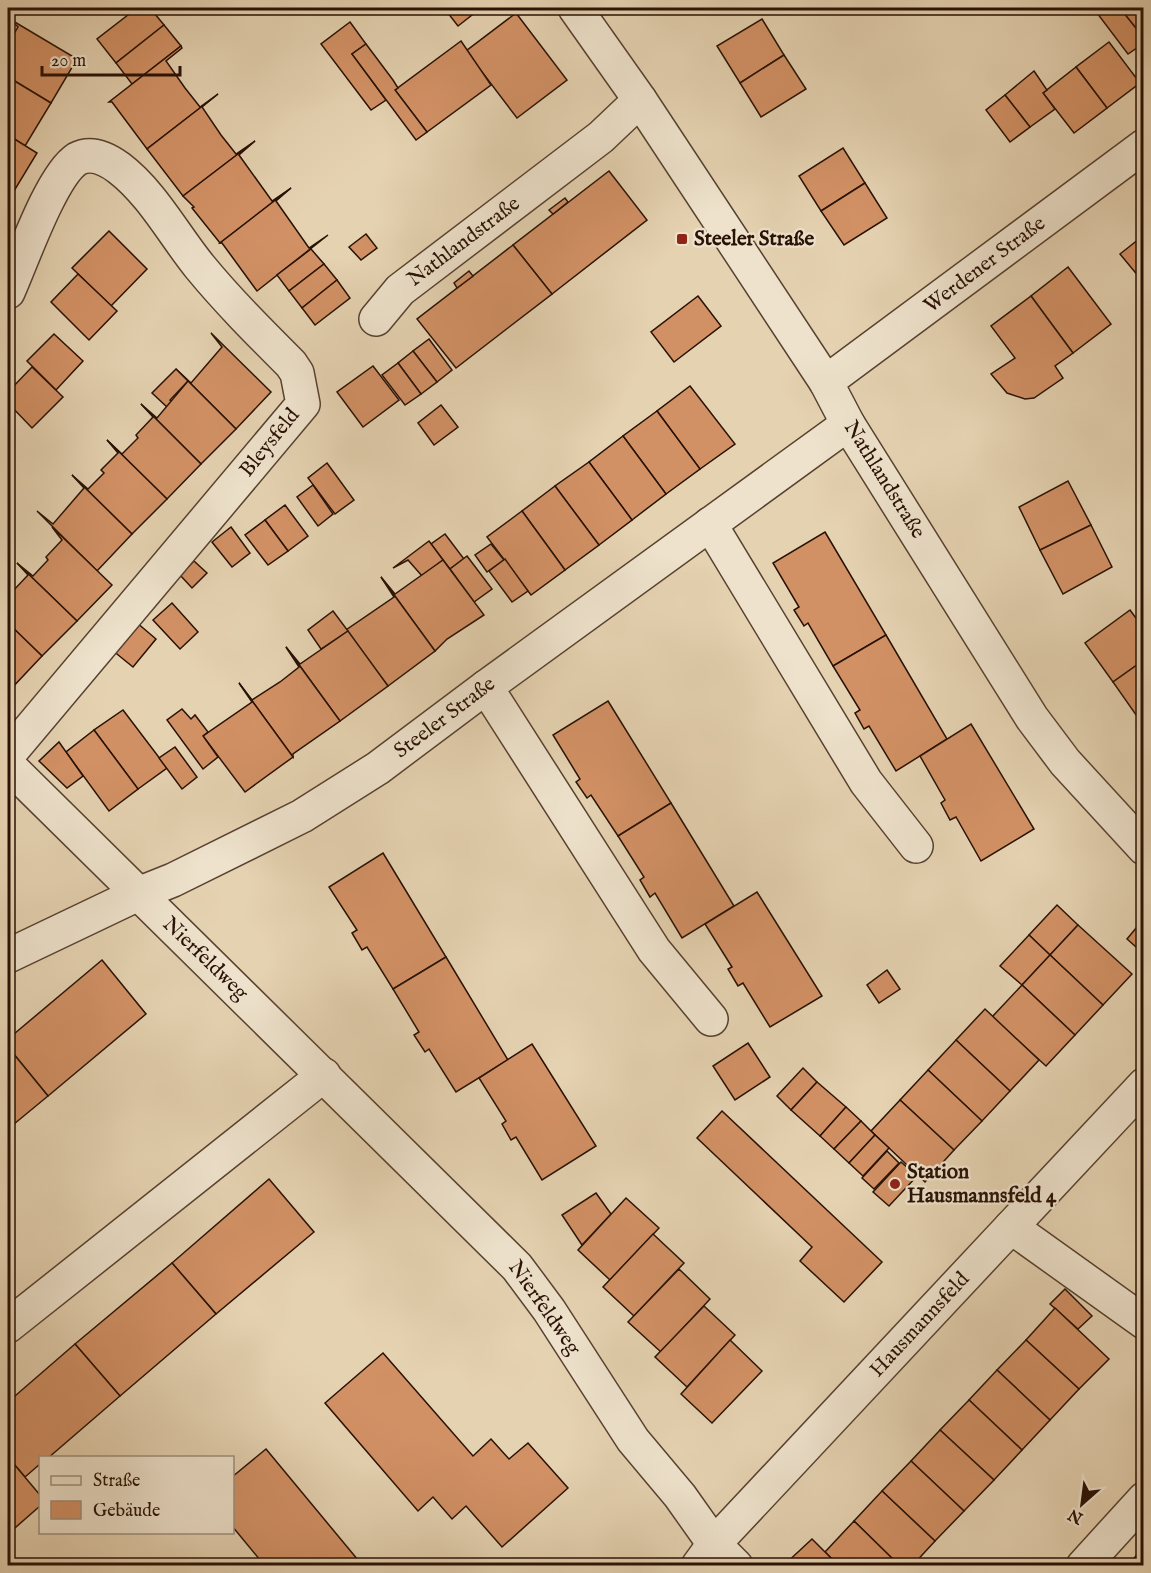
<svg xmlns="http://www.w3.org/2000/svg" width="1151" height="1573" viewBox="0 0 1151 1573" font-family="'IM FELL English',serif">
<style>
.building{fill:#d29165;stroke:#281105;stroke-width:1.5}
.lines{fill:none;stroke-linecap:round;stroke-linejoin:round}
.minor-casing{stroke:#574130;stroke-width:36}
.minor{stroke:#eee2cc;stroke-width:33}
.poi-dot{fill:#8f2418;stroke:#eee2cc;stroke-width:2}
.labels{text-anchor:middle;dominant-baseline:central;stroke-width:4.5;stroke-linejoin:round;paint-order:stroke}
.poi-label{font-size:21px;font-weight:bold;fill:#281105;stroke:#eee2cc;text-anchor:start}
.street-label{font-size:21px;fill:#281105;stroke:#eee2cc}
</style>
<rect width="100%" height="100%" fill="#e5d2b1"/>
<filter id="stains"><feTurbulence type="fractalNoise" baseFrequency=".00333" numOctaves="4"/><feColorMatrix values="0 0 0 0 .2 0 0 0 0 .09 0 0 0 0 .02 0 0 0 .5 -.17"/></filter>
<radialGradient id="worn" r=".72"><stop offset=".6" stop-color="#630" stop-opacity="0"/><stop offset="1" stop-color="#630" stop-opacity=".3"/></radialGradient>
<!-- building -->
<g class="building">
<path d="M137 8H150L164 25 116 63 97 39Z"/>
<path d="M444 8H481L458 26Z"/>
<path d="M1105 8H1120L1144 38V43L1128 54 1097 13Z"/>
<path d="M1120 8H1144V38Z"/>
<path d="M516 13 567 80 517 118 466 51Z"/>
<path d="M8 18 77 59 51 103 8 77V44L18 27Z"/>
<path d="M762 19 784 55 740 83 717 46Z"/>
<path d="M350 22 366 44 352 54 386 100 371 110 321 44Z"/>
<path d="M164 25 181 46 132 84 116 63Z"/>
<path d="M461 41 491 85 427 132 395 90Z"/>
<path d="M1109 42 1140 83 1107 108 1076 67Z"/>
<path d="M366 44 393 80 398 88 395 90 427 132 416 140 352 54Z"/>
<path d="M181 46 182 48 166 61 185 88 200 107 218 94 147 149 112 102H109Z"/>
<path d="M784 55 806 89 761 117 740 83Z"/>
<path d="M1076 67 1107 108 1074 133 1043 93Z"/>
<path d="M1034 71 1047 90 1043 93 1055 109 1030 127 1005 95Z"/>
<path d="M8 77 51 103 25 146 8 135Z"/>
<path d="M218 94 202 107 221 135 236 154 255 141 183 196 147 149Z"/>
<path d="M1005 95 1030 127 1010 142 986 110Z"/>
<path d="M8 135 37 153 11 196 8 194Z"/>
<path d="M255 141 239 155 272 201 291 188 220 243 192 208 194 207 183 196Z"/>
<path d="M843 148 865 183 821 211 799 176Z"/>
<path d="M609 171 647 220 552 294 513 245Z"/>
<path d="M865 183 887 218 844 245 821 211Z"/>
<path d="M291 188 276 201 309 248 328 235 257 291 222 243H220Z"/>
<path d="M565 198 568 202 553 214 549 210Z"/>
<path d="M109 231 147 269 111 306 72 268Z"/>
<path d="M366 234 377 248 361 260 349 247Z"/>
<path d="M1139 239 1144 245V283L1120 254Z"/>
<path d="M513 245 552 294 456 368 417 319Z"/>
<path d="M311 249 324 264 289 291 277 275Z"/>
<path d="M324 264 337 280 302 308 289 291Z"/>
<path d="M1068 267 1111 324 1073 353 1031 296Z"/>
<path d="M469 271 473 276 457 288 454 283Z"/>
<path d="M78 274 117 311 89 340 51 302Z"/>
<path d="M337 280 350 298 315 325 302 308Z"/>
<path d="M698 296 721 326 674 362 651 332Z"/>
<path d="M1031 296 1073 353 1055 366 1063 378 1034 398 1025 399 1007 393 991 374 1015 358 991 326Z"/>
<path d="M211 333 271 392 236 429 176 369 191 383 222 347Z"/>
<path d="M54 334 83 361 56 390 27 361Z"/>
<path d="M429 339 452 370 437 382 413 351Z"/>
<path d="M413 351 437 382 421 394 398 363Z"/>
<path d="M398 363 421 394 405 405 382 375Z"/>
<path d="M373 366 399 400 363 427 337 392Z"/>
<path d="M32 367 63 397 32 428 8 403V392Z"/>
<path d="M176 369 188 381 170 400 173 402 167 407 152 393Z"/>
<path d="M188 381 236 429 201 464 141 404 157 418Z"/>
<path d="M690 386 735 444 700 469 657 411Z"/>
<path d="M141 404 201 464 167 499 107 440 122 454 138 438 136 435 153 417Z"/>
<path d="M441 405 458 427 434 445 418 423Z"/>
<path d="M657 411 700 469 666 494 623 436Z"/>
<path d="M623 436 666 494 632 520 589 462Z"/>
<path d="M107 440 167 499 132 534 72 475 88 489 104 473 101 470 118 453Z"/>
<path d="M589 462 632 520 599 545 555 486Z"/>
<path d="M327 463 354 500 335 514 308 478Z"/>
<path d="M72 475 132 534 97 571 37 511 53 524 84 488Z"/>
<path d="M1068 481 1091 525 1040 550 1019 507Z"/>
<path d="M313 485 333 514 318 526 297 497Z"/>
<path d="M555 486 599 545 565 570 522 511Z"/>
<path d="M285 505 308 536 288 551 265 520Z"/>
<path d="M522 511 565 570 531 595 487 537Z"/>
<path d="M265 520 288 551 268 565 245 535Z"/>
<path d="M1091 525 1112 567 1063 594 1040 550Z"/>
<path d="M52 527 112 585 77 621 17 563 33 576 48 560 46 557 62 540Z"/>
<path d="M231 527 250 553 232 567 212 542Z"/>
<path d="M825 532 886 635 833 666 808 623 804 626 794 610 799 607 773 563Z"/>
<path d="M445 534 464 559 450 569 431 544Z"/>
<path d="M429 541 443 560 422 576 408 560 393 568Z"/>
<path d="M491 544 504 560 487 572 475 555Z"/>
<path d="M467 556 492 589 474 602 450 569Z"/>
<path d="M505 559 528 591 512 602 489 571Z"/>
<path d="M443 560 484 615 447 639 435 651 381 577 395 594Z"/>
<path d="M194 561 207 573 192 588 180 575Z"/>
<path d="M17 563 77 621 42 656 8 623V602L14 595 11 593 28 575Z"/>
<path d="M381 577 435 651 388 686 346 630 394 597Z"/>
<path d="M172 603 198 632 180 649 153 620Z"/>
<path d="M1130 610 1144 629V660L1113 682 1085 643Z"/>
<path d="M333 611 348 631 321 649 308 630Z"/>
<path d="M136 622 156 639 133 667 112 650Z"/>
<path d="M8 623 42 656 8 692Z"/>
<path d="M348 631 388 686 340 721 286 647 300 664Z"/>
<path d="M886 635 947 739 896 771 869 726 864 729 855 713 860 710 833 666Z"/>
<path d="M286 647 340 721 293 754V757L239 683 252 700 280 682 299 667Z"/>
<path d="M1144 660V720L1141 722 1113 682Z"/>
<path d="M239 683 293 757 245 792 203 736 252 702Z"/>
<path d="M608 701 671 803 618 836 591 795 587 798 576 782 580 779 553 735Z"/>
<path d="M182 709 191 719 195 715 208 732 203 736 218 757 203 769 167 720Z"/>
<path d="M123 710 167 768 138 789 94 730Z"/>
<path d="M971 724 1034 829 981 861 956 817 950 820 941 803 945 800 920 756Z"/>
<path d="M94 730 138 789 109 811 66 752Z"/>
<path d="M59 742 83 776 67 788 39 761Z"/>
<path d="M175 747 197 777 182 789 159 758Z"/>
<path d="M671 803 734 906 682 938 655 893 650 897 640 880 644 877 618 836Z"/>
<path d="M383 853 446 957 393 989 367 947 362 950 352 933 357 930 329 887Z"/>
<path d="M757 892 822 996 770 1027 743 983 738 986 728 969 732 967 705 924Z"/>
<path d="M1057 905 1078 925 1050 955 1029 935Z"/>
<path d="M1142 921 1144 922V954L1127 939Z"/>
<path d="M1078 925 1132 974 1103 1005 1050 955Z"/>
<path d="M1029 935 1050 955 1022 985 1000 966Z"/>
<path d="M1050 955 1103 1005 1075 1035 1022 985Z"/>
<path d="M446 957 508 1060 456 1092 429 1049 425 1052 414 1035 419 1032 393 989Z"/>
<path d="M102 960 146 1014 48 1096 8 1047V1039Z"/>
<path d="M887 970 900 989 879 1003 867 985Z"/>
<path d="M1022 985 1075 1035 1046 1066 992 1017Z"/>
<path d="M985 1009 1039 1060 1010 1091 956 1040Z"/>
<path d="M956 1040 1010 1091 982 1121 928 1070Z"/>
<path d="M748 1043 770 1077 735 1100 713 1066Z"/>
<path d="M532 1044 596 1146 542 1180 516 1137 511 1140 502 1124 506 1121 479 1078Z"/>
<path d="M8 1047 48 1096 8 1129Z"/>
<path d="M803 1068 817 1082 791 1110 777 1096Z"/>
<path d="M928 1070 982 1121 954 1150 900 1100Z"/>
<path d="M817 1082 846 1107 820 1136 791 1110Z"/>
<path d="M900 1100 954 1150 925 1182 871 1131Z"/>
<path d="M846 1107 861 1121 834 1149 820 1136Z"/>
<path d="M722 1111 882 1262 844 1302 800 1261 812 1247 697 1138Z"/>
<path d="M861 1121 875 1135 849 1163 834 1149Z"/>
<path d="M875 1135 889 1148 863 1176 849 1163Z"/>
<path d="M887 1151 899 1163 874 1189 862 1178Z"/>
<path d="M901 1162 917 1176 889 1206 873 1192Z"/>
<path d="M269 1179 314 1232 216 1314 172 1263Z"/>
<path d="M596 1193 611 1214 582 1245 562 1215Z"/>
<path d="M626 1198 659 1228 610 1280 578 1250Z"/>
<path d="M653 1234 684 1263 634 1316 603 1287Z"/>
<path d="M172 1263 216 1314 120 1396 75 1344Z"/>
<path d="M679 1269 710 1299 661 1352 628 1322Z"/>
<path d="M1065 1289 1092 1316 1078 1329 1050 1304Z"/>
<path d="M704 1306 735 1335 687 1387 655 1357Z"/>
<path d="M1055 1308 1109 1359 1079 1389 1026 1340Z"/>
<path d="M730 1340 762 1371 712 1423 681 1394Z"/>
<path d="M1026 1340 1079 1389 1050 1420 997 1370Z"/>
<path d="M75 1344 120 1396 48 1458H40V1464L25 1477 8 1457V1402Z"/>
<path d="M383 1353 473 1456 491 1439 509 1459 528 1443 568 1488 502 1547 466 1506 452 1519 433 1497 418 1511 325 1403Z"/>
<path d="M997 1370 1050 1420 1022 1450 969 1400Z"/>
<path d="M969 1400 1022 1450 994 1480 940 1430Z"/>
<path d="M940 1430 994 1480 964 1511 911 1461Z"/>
<path d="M266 1449 358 1560 352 1566H265L232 1526V1477Z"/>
<path d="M8 1457 40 1495V1506L8 1534Z"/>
<path d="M911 1461 964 1511 935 1541 882 1491Z"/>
<path d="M882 1491 935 1541 912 1566H900L854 1521Z"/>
<path d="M854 1521 900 1566H839L825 1552Z"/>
<path d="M812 1539 839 1566H784V1565Z"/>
<path d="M1144 1547V1566H1127Z"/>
</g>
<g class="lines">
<!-- minor casing -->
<g class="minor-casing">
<g id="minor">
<path d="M575 8 640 100 826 382 848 424 1032 718 1065 762 1144 848"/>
<path d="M8 292C22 261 51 176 77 159 92 151 107 159 119 168 152 193 174 235 200 267 228 301 259 332 291 364L297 373 303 404 8 755"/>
<path d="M376 319 400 290 601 137 640 100"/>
<path d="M826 382 1144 146"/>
<path d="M710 524 866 782 916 846"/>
<path d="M486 687 654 950 711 1019"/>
<path d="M8 765 517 1267 549 1310 633 1440 680 1496 714 1544 736 1566"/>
<path d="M8 956 138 894 173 880 302 816 378 768 486 687 848 424"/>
<path d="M1011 1227 1144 1322"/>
<path d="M8 1326 324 1075"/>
<path d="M698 1566 714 1544 1144 1085"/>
<path d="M1083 1566 1144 1499"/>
</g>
</g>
<!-- minor -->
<use href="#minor" class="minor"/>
</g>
<!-- markers -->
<g class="poi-dot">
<rect x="676" y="233" width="12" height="12" rx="3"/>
<circle cx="895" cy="1184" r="6"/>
</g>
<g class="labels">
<!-- poi labels -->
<g class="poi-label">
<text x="694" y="239">Steeler Straße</text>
<text x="907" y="1172">Station<tspan x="907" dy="24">Hausmannsfeld 4</tspan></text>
</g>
<!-- street labels -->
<g class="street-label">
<text transform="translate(464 242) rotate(-37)">Nathlandstraße</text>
<text transform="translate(985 265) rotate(-37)">Werdener Straße</text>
<text transform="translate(270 443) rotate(-51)">Bleysfeld</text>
<text transform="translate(884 480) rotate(58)">Nathlandstraße</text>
<text transform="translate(445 718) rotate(-37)">Steeler Straße</text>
<text transform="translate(205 959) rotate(44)">Nierfeldweg</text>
<text transform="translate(544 1308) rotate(55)">Nierfeldweg</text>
<text transform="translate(920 1325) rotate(-47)">Hausmannsfeld</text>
</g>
</g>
<!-- margin -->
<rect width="1151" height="1573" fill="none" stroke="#e5d2b1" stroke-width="30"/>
<rect x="9" y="9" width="1133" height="1555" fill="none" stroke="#281105" stroke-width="3"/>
<rect x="15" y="15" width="1121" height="1543" fill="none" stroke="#281105" stroke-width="1.5"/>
<!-- legend -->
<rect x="39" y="1456" width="195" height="78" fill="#eee2cc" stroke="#9f8e7c" stroke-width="1.5"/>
<rect x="51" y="1476" width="30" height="9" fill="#eee2cc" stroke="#9f8e7c" stroke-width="1.5"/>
<text x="93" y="1486" font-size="18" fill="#281105">Straße</text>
<rect x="51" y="1501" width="30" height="18" fill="#d29165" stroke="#9f8e7c" stroke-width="1.5"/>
<text x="93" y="1516" font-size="18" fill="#281105">Gebäude</text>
<!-- north arrow -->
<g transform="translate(1082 1504) rotate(208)" stroke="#eee2cc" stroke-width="4.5" paint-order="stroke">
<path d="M0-4.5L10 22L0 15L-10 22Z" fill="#281105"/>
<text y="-9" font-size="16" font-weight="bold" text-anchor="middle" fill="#281105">N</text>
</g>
<!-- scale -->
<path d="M42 66v9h138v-9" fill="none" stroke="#281105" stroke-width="3"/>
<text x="51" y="66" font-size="18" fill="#281105" stroke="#eee2cc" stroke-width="4.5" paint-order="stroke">20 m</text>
<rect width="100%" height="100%" filter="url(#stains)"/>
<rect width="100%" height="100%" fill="url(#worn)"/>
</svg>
